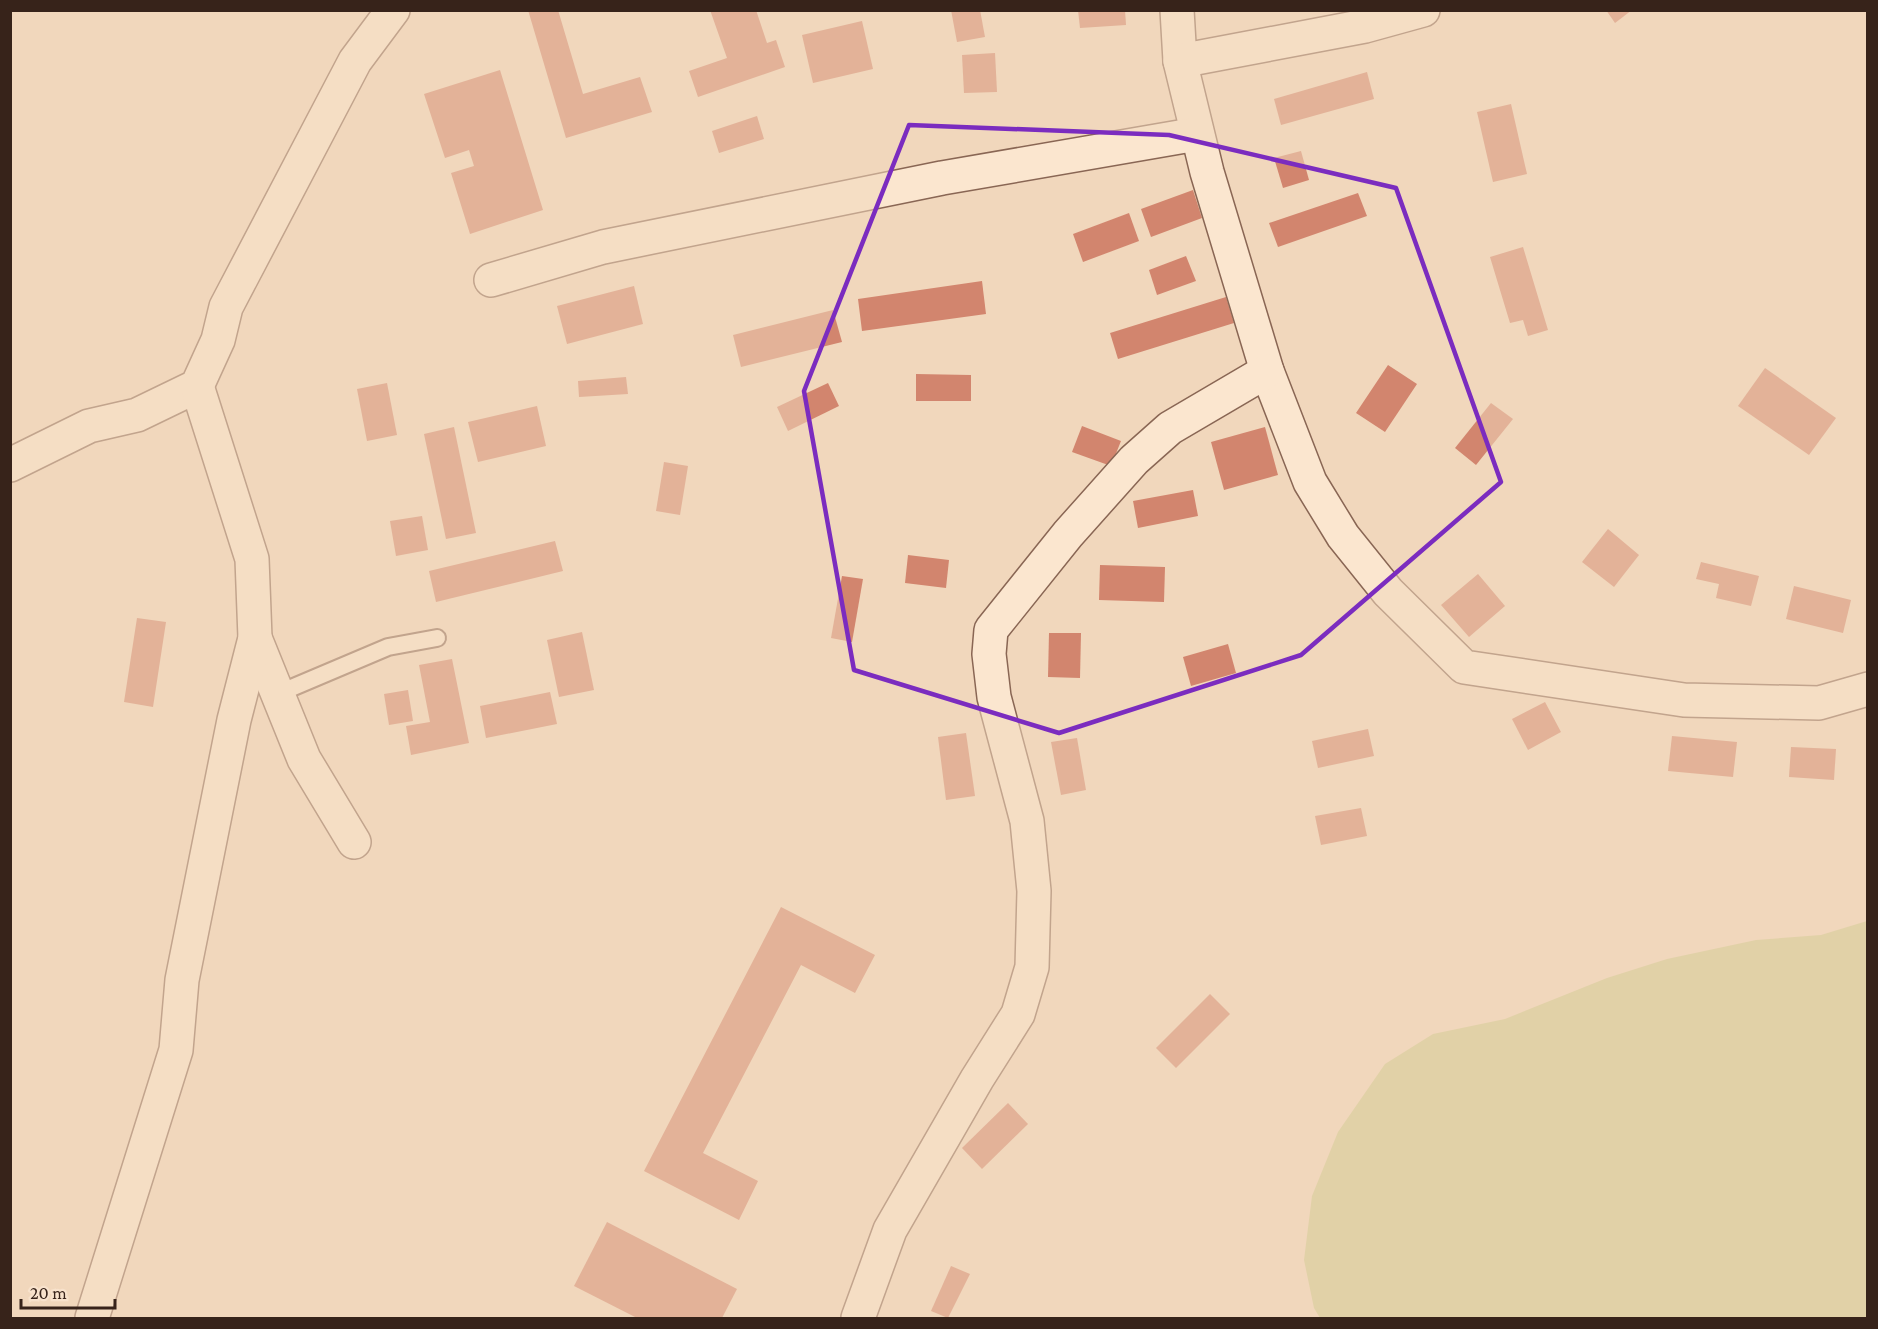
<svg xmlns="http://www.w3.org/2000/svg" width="1878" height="1329" viewBox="0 0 1878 1329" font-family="'Crimson Pro',serif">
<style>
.green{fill:#cfca8f}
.building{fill:#d2856e}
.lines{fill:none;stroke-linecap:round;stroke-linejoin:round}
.lane-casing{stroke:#896654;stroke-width:20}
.street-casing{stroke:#896654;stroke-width:36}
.lane{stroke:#fbe6cf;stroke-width:16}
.street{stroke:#fbe6cf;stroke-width:33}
.marked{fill:none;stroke:#7b2cbf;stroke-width:4.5;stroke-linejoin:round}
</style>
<rect width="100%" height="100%" fill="#f1d7bc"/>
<!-- green -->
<path class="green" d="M1867 921V1318H1320L1314 1308 1304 1260 1312 1196 1338 1132 1385 1064 1433 1034 1505 1019 1607 978 1667 959 1756 940 1821 935Z"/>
<!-- building -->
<g class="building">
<path d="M528 10H558L583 94 640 77 652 112 566 138Z"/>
<path d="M710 10H756L767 43 776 40 785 67 698 97 689 71 727 58Z"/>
<path d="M951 10H980L985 37 957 42Z"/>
<path d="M1078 10H1125L1126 25 1080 28Z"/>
<path d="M1606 10H1632L1615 23Z"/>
<path d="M862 21 873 69 813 83 802 35Z"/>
<path d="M995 53 997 92 964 93 962 55Z"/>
<path d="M500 70 543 210 470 234 451 173 474 166 469 150 445 158 424 94Z"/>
<path d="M1367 72 1374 99 1281 125 1274 99Z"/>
<path d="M1511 104 1527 174 1493 182 1477 112Z"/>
<path d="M757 116 764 139 719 153 712 131Z"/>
<path d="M1301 151 1309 180 1283 188 1274 158Z"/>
<path d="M1193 190 1202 218 1151 237 1141 209Z"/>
<path d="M1358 193 1367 216 1278 247 1269 223Z"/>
<path d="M1129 213 1139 241 1083 262 1073 234Z"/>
<path d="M1523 247 1548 330 1528 336 1523 320 1510 323 1490 257Z"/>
<path d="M1186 256 1196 281 1157 295 1149 270Z"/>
<path d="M982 281 986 314 862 331 858 299Z"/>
<path d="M634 286 643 324 567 344 557 306Z"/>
<path d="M1226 297 1234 323 1118 359 1110 333Z"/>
<path d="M833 310 842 342 741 367 733 335Z"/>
<path d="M1388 365 1417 384 1385 432 1356 413Z"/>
<path d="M1765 368 1836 418 1809 455 1738 406Z"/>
<path d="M916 374 971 375V401H916Z"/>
<path d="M626 377 628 394 579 397 578 381Z"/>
<path d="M387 383 397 435 367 441 357 389Z"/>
<path d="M828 383 839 406 788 431 777 407Z"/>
<path d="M1491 403 1513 419 1476 465 1455 448Z"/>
<path d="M537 406 546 446 478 462 468 422Z"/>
<path d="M1082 426 1121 441 1111 466 1072 452Z"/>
<path d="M454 427 476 533 446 539 424 434Z"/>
<path d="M1265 427 1278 475 1224 490 1211 442Z"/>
<path d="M664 462 688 466 680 515 656 511Z"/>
<path d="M1193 490 1198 516 1138 528 1133 501Z"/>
<path d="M422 516 428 550 396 556 390 521Z"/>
<path d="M1608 529 1639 555 1614 587 1582 562Z"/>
<path d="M555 541 563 571 436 602 429 571Z"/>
<path d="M908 555 949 560 946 588 905 583Z"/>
<path d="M1701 562 1759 576 1751 606 1716 598 1719 584 1696 579Z"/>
<path d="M1100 565 1165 567 1164 602 1099 600Z"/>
<path d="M1478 574 1505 606 1469 637 1441 605Z"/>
<path d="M842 576 863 579 852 642 831 638Z"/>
<path d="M1794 586 1851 600 1843 633 1786 619Z"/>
<path d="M137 618 166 622 153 707 124 702Z"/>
<path d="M582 632 594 690 559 697 547 640Z"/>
<path d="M1049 633H1081L1080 678 1048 677Z"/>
<path d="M1228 644 1236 673 1191 686 1183 657Z"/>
<path d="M452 659 469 743 411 755 406 726 430 722 419 665Z"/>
<path d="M408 690 413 721 389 725 384 694Z"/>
<path d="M550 692 557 724 486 738 480 706Z"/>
<path d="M1545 702 1561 732 1528 750 1512 719Z"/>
<path d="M1368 729 1374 756 1318 768 1312 741Z"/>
<path d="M966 733 975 796 946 800 938 737Z"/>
<path d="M1672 736 1737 742 1733 777 1668 771Z"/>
<path d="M1077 738 1086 790 1061 795 1051 742Z"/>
<path d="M1791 747 1836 749 1834 780 1789 777Z"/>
<path d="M1361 808 1367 836 1321 845 1315 816Z"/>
<path d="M781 907 875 955 855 993 801 965 703 1153 758 1181 739 1220 644 1171Z"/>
<path d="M1210 994 1230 1014 1176 1068 1156 1048Z"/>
<path d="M1008 1103 1028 1124 982 1169 962 1148Z"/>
<path d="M607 1222 737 1289 722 1318H637L574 1286Z"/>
<path d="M951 1266 970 1274 948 1318 931 1311Z"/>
</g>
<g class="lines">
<!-- lane casing -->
<g class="lane-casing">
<path id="lane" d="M277 694 388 647 437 638"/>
</g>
<!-- street casing -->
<g class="street-casing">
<g id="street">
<path d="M1177 10 1180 61 1207 172 1267 371 1310 482 1343 536 1388 592 1464 667 1684 700 1819 703 1868 689"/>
<path d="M1180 61 1365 26 1423 10"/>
<path d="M491 280 603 247 942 178 1197 134"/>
<path d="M10 465 89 426 137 415 197 386 218 340 226 307 355 61 393 10"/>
<path d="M255 638 304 759 354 842"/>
<path d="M92 1318 176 1050 182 980 234 720 255 638 252 559 197 386"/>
<path d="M858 1318 890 1230 977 1079 1018 1014 1032 967 1034 891 1027 821 994 697 989 654 991 630 1068 534 1134 460 1170 428 1267 371"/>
</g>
</g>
<!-- lane -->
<use href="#lane" class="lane"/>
<!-- street -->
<use href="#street" class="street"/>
</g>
<!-- marked area -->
<path d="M0 0H1878V1329H0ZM909 125 1169 135 1396 188 1501 482 1301 655 1059 733 854 670 804 391Z" fill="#f1d7bc" fill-opacity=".55" fill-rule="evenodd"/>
<path class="marked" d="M909 125 1169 135 1396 188 1501 482 1301 655 1059 733 854 670 804 391Z"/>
<!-- border -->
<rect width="1878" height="1329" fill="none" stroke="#37231a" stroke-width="24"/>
<!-- scale -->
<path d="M21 1299v9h94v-9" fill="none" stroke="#37231a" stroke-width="3"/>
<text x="30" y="1299" font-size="18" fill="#37231a" stroke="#f8e2cc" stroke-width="4.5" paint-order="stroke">20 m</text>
</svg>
